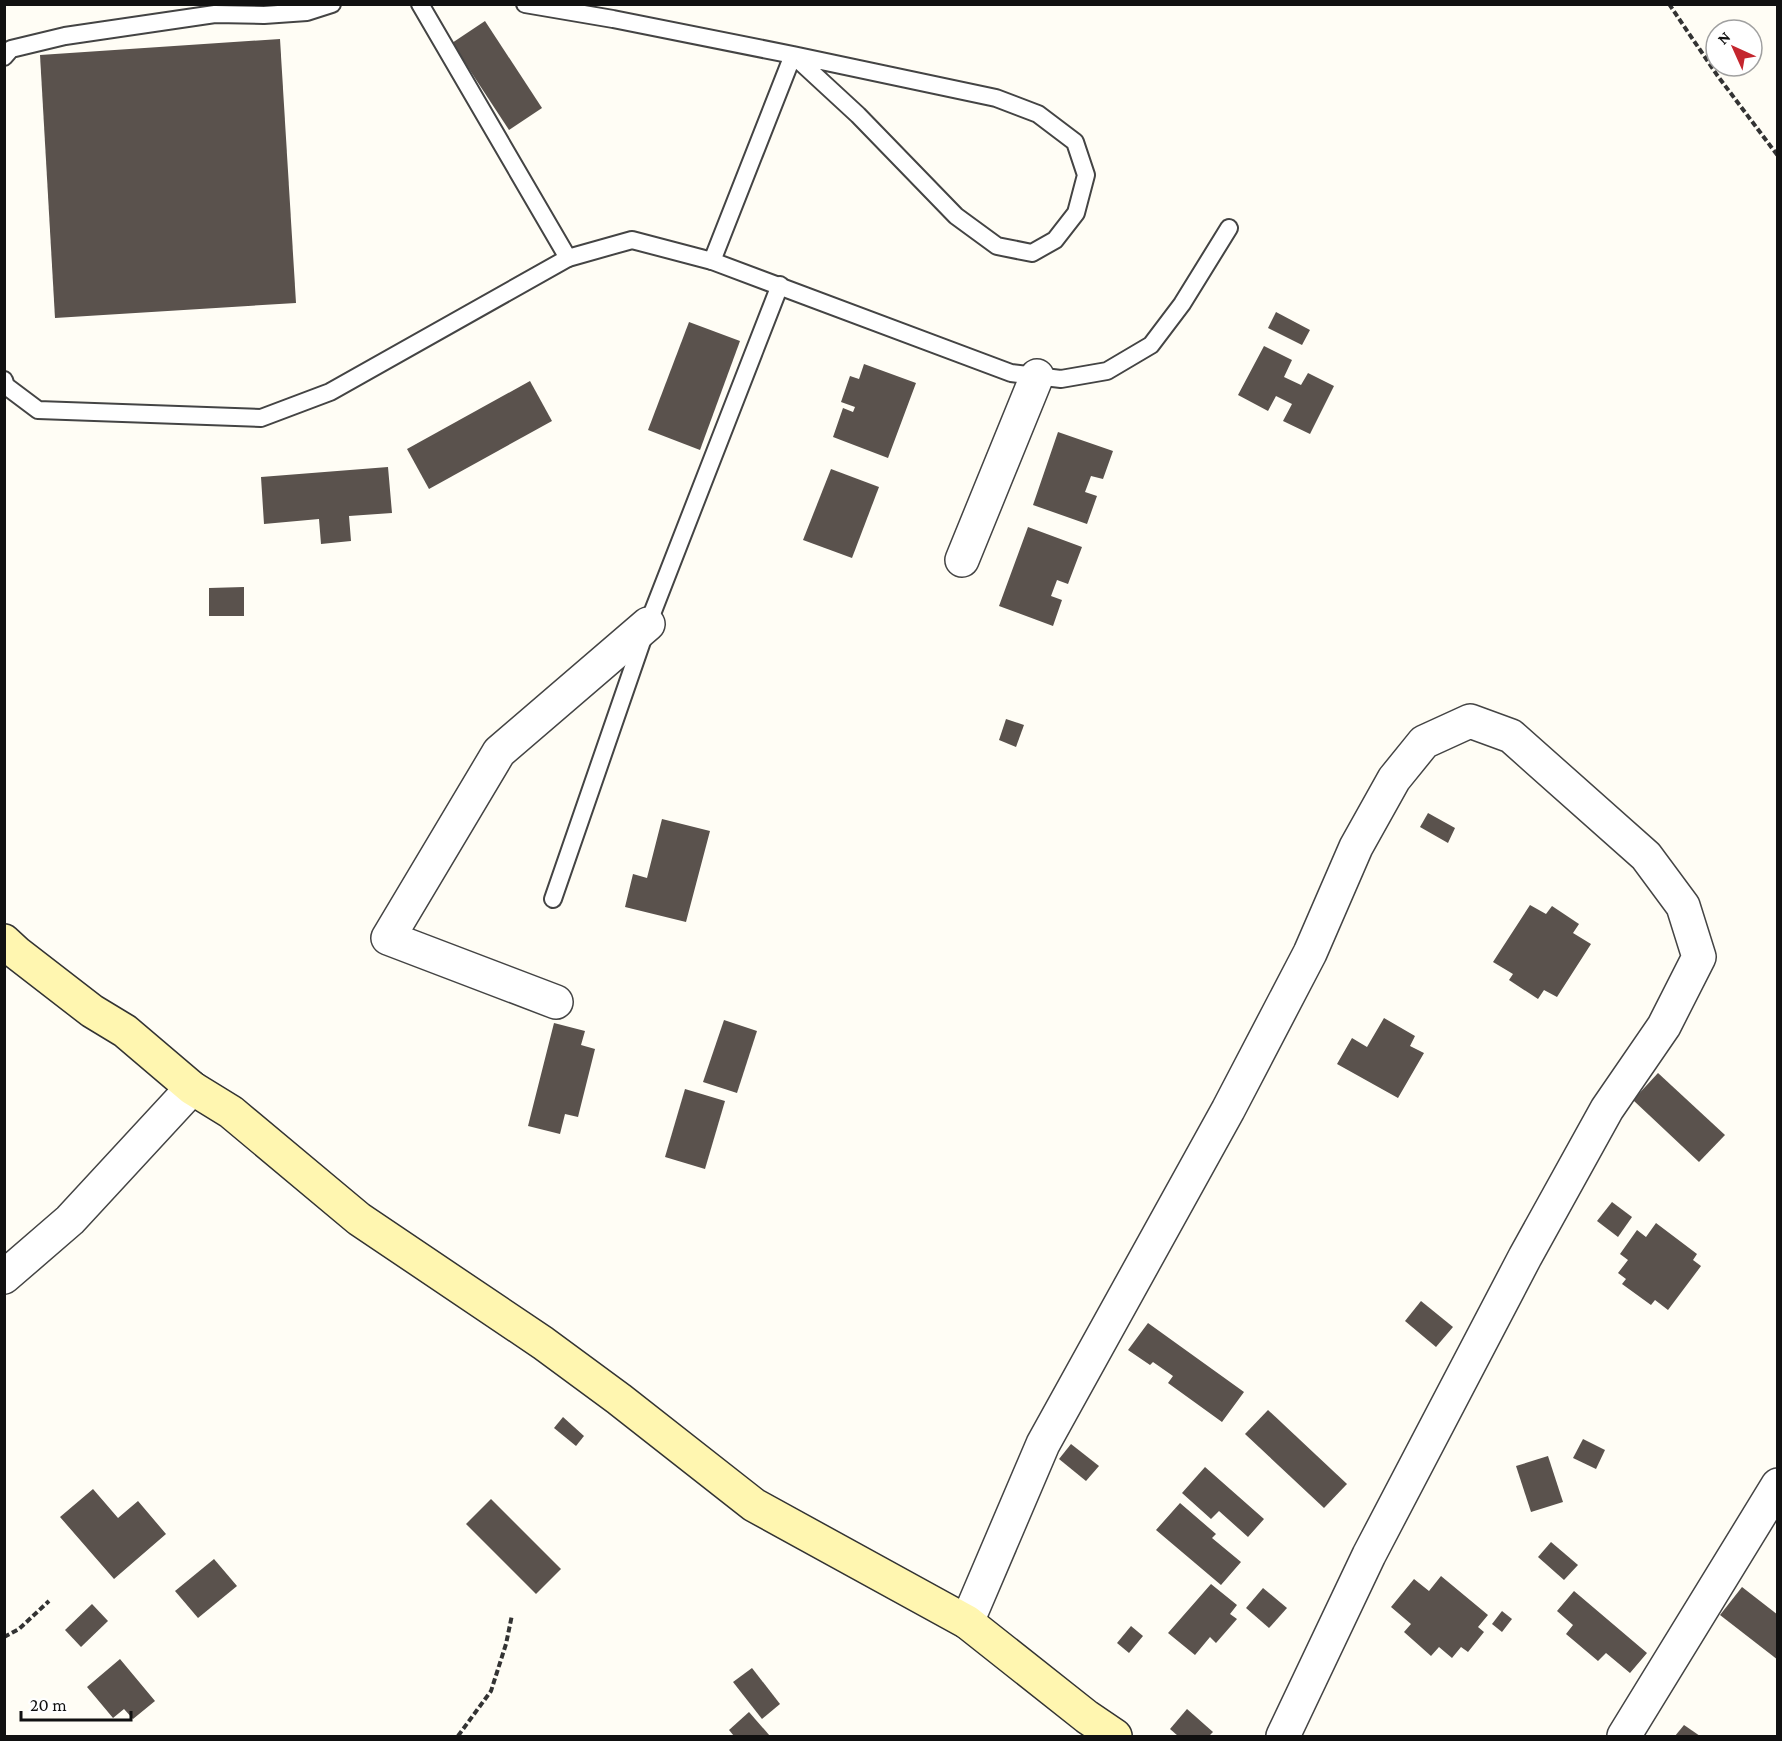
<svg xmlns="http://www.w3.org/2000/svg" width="1782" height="1741" viewBox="0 0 1782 1741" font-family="'Crimson Pro',serif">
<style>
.building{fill:#5a524d}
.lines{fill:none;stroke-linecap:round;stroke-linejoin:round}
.service-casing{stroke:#444;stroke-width:20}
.minor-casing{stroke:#444;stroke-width:36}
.secondary-casing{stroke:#333;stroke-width:36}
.path{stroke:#333;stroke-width:4;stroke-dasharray:6 3;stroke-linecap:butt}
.service{stroke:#fff;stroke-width:16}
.minor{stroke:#fff;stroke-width:33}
.secondary{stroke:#fff6b0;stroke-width:33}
</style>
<rect width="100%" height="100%" fill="#fffdf5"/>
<!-- building -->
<g class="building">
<path d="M485 21 542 108 509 130 452 43Z"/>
<path d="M280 39 296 303 55 318 40 55Z"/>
<path d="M1276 312 1310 330 1302 345 1268 328Z"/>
<path d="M689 322 740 341 700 450 648 430Z"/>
<path d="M1264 346 1292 360 1284 377 1301 385 1308 373 1334 386 1310 434 1283 421 1292 404 1276 396 1268 411 1238 395Z"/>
<path d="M864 364 916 383 888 458 833 437 843 408 853 412 855 407 841 402 850 376 859 379Z"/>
<path d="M530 381 552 421 429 489 407 449Z"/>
<path d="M1058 432 1113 451 1103 479 1091 476 1085 492 1097 496 1087 524 1033 505Z"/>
<path d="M388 467 392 513 349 516 351 541 321 544 319 519 264 524 261 477Z"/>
<path d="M831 469 879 487 852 558 803 540Z"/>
<path d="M1028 527 1082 547 1068 584 1057 580 1051 596 1062 600 1053 626 999 606Z"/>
<path d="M244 587V616H209V588Z"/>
<path d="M1006 719 1024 725 1016 747 999 740Z"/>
<path d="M1428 813 1455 828 1448 843 1420 827Z"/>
<path d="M662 819 710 831 686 922 625 907 633 874 647 878Z"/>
<path d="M1530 905 1546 914 1552 906 1579 924 1573 933 1591 944 1557 997 1544 990 1538 999 1509 980 1513 974 1493 962Z"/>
<path d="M1384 1018 1415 1036 1410 1046 1424 1053 1398 1098 1337 1064 1352 1038 1367 1047Z"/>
<path d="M724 1020 757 1031 737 1093 703 1082Z"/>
<path d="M554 1023 585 1031 581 1045 595 1049 578 1117 565 1114 560 1134 528 1126Z"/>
<path d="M1658 1073 1725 1135 1699 1162 1633 1100Z"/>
<path d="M685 1089 725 1101 705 1169 665 1157Z"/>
<path d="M1612 1202 1632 1217 1618 1237 1597 1221Z"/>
<path d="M1656 1223 1697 1254 1693 1260 1701 1266 1668 1310 1655 1300 1651 1305 1622 1284 1626 1279 1618 1273 1628 1260 1620 1254 1637 1230 1646 1237Z"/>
<path d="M1421 1301 1453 1327 1436 1347 1405 1321Z"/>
<path d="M1148 1323 1244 1392 1222 1422 1168 1383 1173 1376 1153 1362 1150 1365 1128 1350Z"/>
<path d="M1268 1410 1347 1484 1324 1508 1245 1434Z"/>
<path d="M563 1417 584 1436 576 1446 554 1428Z"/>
<path d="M1583 1439 1605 1450 1596 1469 1573 1458Z"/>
<path d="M1071 1444 1099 1466 1086 1481 1059 1459Z"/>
<path d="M1548 1456 1563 1502 1531 1512 1516 1466Z"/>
<path d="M1205 1467 1264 1519 1248 1537 1219 1511 1211 1519 1182 1493Z"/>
<path d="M93 1489 118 1518 138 1501 166 1534 114 1579 60 1517Z"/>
<path d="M491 1499 561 1569 536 1594 466 1524Z"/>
<path d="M1180 1503 1216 1534 1212 1538 1241 1562 1221 1585 1156 1530Z"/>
<path d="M1551 1542 1578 1565 1564 1580 1538 1557Z"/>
<path d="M214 1559 237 1586 198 1618 175 1591Z"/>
<path d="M1441 1576 1488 1615 1478 1627 1484 1632 1468 1652 1461 1647 1452 1658 1439 1647 1431 1656 1404 1632 1411 1624 1391 1607 1414 1579 1429 1591Z"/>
<path d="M1211 1584 1237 1605 1230 1614 1237 1619 1216 1643 1210 1637 1195 1655 1168 1633Z"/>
<path d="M1742 1587 1778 1615V1660L1720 1615Z"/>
<path d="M1263 1588 1287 1608 1269 1628 1246 1608Z"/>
<path d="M1574 1591 1647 1653 1630 1673 1606 1653 1598 1661 1566 1634 1573 1625 1557 1611Z"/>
<path d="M92 1604 108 1621 81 1647 65 1630Z"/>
<path d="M1502 1611 1512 1619 1502 1632 1492 1624Z"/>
<path d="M1131 1626 1143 1636 1129 1653 1117 1643Z"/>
<path d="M120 1659 155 1701 133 1719 124 1709 113 1718 87 1687Z"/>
<path d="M752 1668 780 1704 762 1719 733 1682Z"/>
<path d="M1187 1709 1213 1732 1209 1736H1178L1170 1729Z"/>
<path d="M749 1712 770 1736H734L729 1730Z"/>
<path d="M1684 1725 1700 1736H1675Z"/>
</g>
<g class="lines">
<!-- service casing -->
<g class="service-casing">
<g id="service">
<path d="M420 4 568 258 632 240 712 261 1011 373 1061 379 1107 371 1151 345 1182 304 1229 228"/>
<path d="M525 4 613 19 793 55 858 115 956 216 997 246 1032 253 1055 240 1076 213 1086 175 1075 142 1038 114 996 98 793 55 712 261"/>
<path d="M4 57 11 49 65 36 215 14 264 15 307 12 332 4"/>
<path d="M4 380 6 386 38 410 261 418 330 392 568 258"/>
<path d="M553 899 648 624 780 285"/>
</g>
</g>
<!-- minor casing -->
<g class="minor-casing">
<g id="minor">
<path d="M962 560 1037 376"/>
<path d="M556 1002 388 938 499 752 648 624"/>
<path d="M4 1277 70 1220 192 1088"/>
<path d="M967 1622 1043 1444 1228 1110 1310 953 1356 847 1394 779 1424 742 1470 721 1511 736 1646 856 1683 906 1699 957 1664 1026 1607 1109 1525 1257 1369 1555 1283 1736"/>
<path d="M1624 1736 1778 1485"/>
</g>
</g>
<!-- secondary casing -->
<g class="secondary-casing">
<path id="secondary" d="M4 941 17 953 92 1011 125 1031 192 1088 231 1112 359 1219 543 1343 619 1399 754 1505 967 1622 1087 1717 1115 1736"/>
</g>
<!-- path -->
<g class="path">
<path d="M1669 4 1717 75 1778 156"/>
<path d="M4 1637 19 1629 49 1601"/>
<path d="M458 1736 491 1691 506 1644 512 1615"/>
</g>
<!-- service -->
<use href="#service" class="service"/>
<!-- minor -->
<use href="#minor" class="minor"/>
<!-- secondary -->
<use href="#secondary" class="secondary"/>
</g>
<!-- border -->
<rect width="1782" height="1741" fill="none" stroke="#111111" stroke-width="12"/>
<!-- north arrow -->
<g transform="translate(1734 48) rotate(315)"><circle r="28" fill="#ffffff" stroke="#a0a0a0" stroke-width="1.5"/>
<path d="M0-4.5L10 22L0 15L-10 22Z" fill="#c4262e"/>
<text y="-9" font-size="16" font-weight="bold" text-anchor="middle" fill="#111111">N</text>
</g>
<!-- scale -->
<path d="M21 1711v9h110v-9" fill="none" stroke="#111111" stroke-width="3"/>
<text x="30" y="1711" font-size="18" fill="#111111" stroke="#ffffff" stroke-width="4.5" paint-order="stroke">20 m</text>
</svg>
